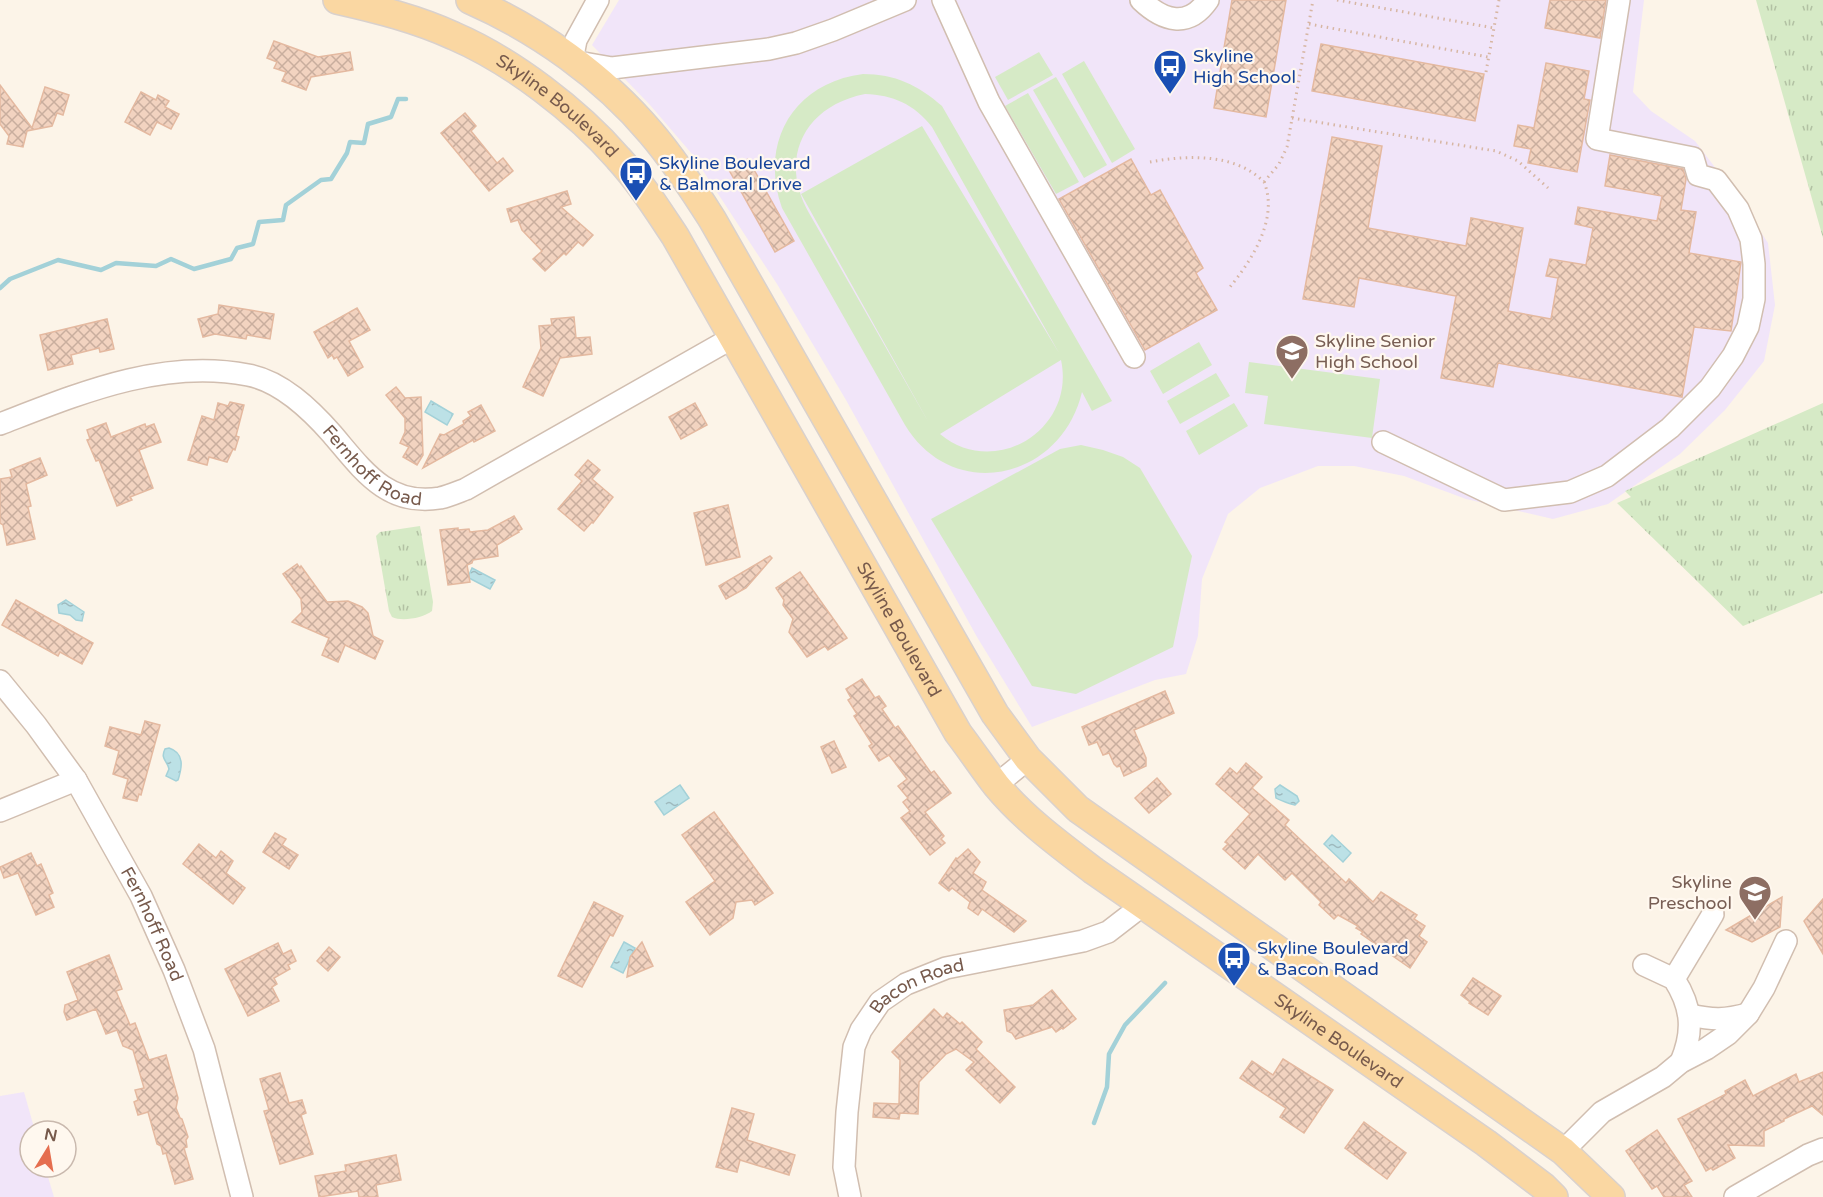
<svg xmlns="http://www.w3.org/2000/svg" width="1823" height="1197" viewBox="0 0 1823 1197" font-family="'Varela Round',sans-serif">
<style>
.education{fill:#f1e5f9}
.grass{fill:#d6eac6;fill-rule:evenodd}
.park{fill:url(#park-tufts)}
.water{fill:url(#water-ripples);stroke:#a3d1d8;stroke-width:1.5}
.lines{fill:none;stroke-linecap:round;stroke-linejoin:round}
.stream{stroke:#a3d1d8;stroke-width:4.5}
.building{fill:url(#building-cross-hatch);stroke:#e4b9a0;stroke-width:1.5}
.minor-casing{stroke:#d1beb0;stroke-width:24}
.major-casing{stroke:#d9d1cd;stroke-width:30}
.path{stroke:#d7b6a3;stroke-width:3;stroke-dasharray:1.5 4.5;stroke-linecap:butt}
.minor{stroke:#fff;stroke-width:21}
.major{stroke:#fad7a2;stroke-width:27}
.labels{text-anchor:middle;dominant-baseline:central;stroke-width:4.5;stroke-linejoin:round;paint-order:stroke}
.transit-label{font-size:18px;fill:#164399;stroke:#fff8ef;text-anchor:start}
.street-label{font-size:18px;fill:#775a4c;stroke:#fff8ef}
.education-label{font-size:18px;fill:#785e54;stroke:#fff8ef;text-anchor:start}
</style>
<defs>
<pattern id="park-tufts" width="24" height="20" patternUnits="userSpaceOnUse" patternTransform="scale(1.5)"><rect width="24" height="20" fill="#d6eac6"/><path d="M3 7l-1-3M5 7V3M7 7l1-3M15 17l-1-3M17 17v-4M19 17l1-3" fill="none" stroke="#b2c1a3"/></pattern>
<pattern id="water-ripples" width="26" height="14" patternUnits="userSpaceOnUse" patternTransform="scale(1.5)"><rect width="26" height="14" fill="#bce1e6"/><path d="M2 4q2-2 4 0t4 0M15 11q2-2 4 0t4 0" fill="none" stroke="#9eb9bd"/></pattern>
<pattern id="building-cross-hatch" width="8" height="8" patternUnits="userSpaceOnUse" patternTransform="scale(1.5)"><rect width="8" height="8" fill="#f2d3c0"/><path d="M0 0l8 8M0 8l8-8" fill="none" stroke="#c9ae9e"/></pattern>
</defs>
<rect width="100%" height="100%" fill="#fcf4e8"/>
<!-- education -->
<g class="education">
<path d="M619 0H1644L1633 92 1651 111 1695 141 1739 199 1768 243 1775 305 1764 361 1725 410 1680 454 1608 504 1553 519 1466 499 1404 476 1354 466H1318L1260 488 1228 514 1202 579 1198 636 1186 674 1155 680 1032 727 977 637 846 400 777 284 692 154 650 105 592 45Z"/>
<path d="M24 1092 35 1131H30V1167H45L54 1197H0V1096Z"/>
</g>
<!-- grass -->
<g class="grass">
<path d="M1039 52 1053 75 1008 100 995 77Z"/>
<path d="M1084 61 1135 149 1112 163 1062 74Z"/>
<path d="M863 74C895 74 918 85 942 106L1112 401 1092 411 1082 392C1061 480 953 504 905 425L782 208C759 143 793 83 863 74ZM865 94C893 95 914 104 932 127L1059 353 922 126 801 194 929 423 809 213C778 159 804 106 865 94ZM1061 360C1076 429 995 480 940 434Z"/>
<path d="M1056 77 1107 165 1084 178 1033 90Z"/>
<path d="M1028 93 1079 182 1056 194 1005 106Z"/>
<path d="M1199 342 1212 365 1163 394 1150 371Z"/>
<path d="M1249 362 1380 379 1372 438 1264 424 1268 396 1245 393Z"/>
<path d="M1216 373 1230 396 1180 424 1167 401Z"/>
<path d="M1234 403 1248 426 1199 455 1186 431Z"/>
<path d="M1081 445 1103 450 1123 457 1140 468 1192 556 1173 647 1076 694 1032 686 931 519 1060 449Z"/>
</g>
<!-- park -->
<g class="park">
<path d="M1756 0H1823V238Z"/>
<path d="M1823 403V593L1743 626 1617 503 1631 497 1625 491Z"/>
<path d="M420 526 433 602 432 611C423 618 402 622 392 617L389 611 376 536 380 532Z"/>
</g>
<!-- water -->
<g class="water">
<path d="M431 401 453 414 447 425 425 412Z"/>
<path d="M472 568 495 580 490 589 469 578V575Z"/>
<path d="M66 600 84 612 82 621 76 620 70 615 59 613 58 605Z"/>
<path d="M169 748C185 753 182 768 178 780L176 781 166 776 169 769C167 760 160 759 165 749Z"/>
<path d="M680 785 689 798 664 815 655 802Z"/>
<path d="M1280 785 1297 796 1299 801 1295 805C1293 805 1279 800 1276 798L1275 789Z"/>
<path d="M1332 835 1351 853 1343 862 1324 844Z"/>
<path d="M624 942 635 948 623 973 611 967Z"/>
</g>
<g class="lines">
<!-- stream -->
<g class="stream">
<path d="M0 288 10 279 58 260 101 270 116 263 156 266 171 259 194 269 231 259 237 248 253 244 259 222 283 220 286 205 321 180 331 179 347 153 350 142 364 143 368 124 391 117 398 99H406"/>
<path d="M1094 1123 1107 1087 1109 1054 1125 1025 1165 983"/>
</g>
</g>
<!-- building -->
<g class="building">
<path d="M1232 0H1286L1266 117 1214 108Z"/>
<path d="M1550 0H1606L1600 38 1545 28Z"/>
<path d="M274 41 318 57 350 52 353 70 311 77 306 90 282 81 286 72 274 68 277 62 267 58Z"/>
<path d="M1321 44 1484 74 1475 121 1312 91Z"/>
<path d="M1546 63 1589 71 1584 99 1590 100 1577 172 1528 163 1531 149 1514 146 1518 125 1534 128Z"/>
<path d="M0 85 32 128 45 87 69 95 63 115 57 113 52 126 27 131 23 147 7 144 9 136 0 124Z"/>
<path d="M141 92 156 100 158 95 169 101 165 107 179 114 171 129 157 122 150 135 125 122Z"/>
<path d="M465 113 476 126 471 131 497 163 503 158 513 171 489 191 441 133Z"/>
<path d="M1332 137 1382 146 1368 228 1466 246 1471 218 1523 228 1508 311 1551 319 1558 278 1546 276 1550 259 1586 265 1593 228 1575 224 1578 207 1657 221 1662 196 1605 186 1610 155 1683 169 1686 179 1681 210 1696 212 1689 253 1741 262 1731 331 1694 327 1682 397 1498 363 1493 387 1441 378 1456 296 1359 278 1354 307 1303 299Z"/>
<path d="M748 159 794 241 775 252 729 170Z"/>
<path d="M1131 159 1151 195 1160 190 1203 268 1196 273 1217 310 1145 350 1059 199Z"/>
<path d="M567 191 571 204 561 207 593 235 583 246 578 242 566 255 564 253 545 271 533 259 542 251 522 230 518 220 511 222 507 209Z"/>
<path d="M219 305 274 314 270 339 247 335 246 339 215 334 203 337 198 319 218 314Z"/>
<path d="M357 308 370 330 349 341 363 367 348 376 337 357 334 359 332 355 328 358 314 332Z"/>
<path d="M574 317 576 338 590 337 592 354 560 358 543 396 523 387 541 348 539 326 552 325 551 319Z"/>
<path d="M107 319 114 349 100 352 99 348 71 355 73 364 48 370 40 335Z"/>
<path d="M396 387 405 398 421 397 423 455 417 465 403 457 409 447 400 443 405 432V418L386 395Z"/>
<path d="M230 402 244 405 236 436 239 437 235 450 233 449 227 462 209 457 207 465 188 460 202 416 214 420 218 403 228 406Z"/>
<path d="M695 403 707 425 681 439 669 417Z"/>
<path d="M481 405 495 431 474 442 473 440 423 468 440 434 444 435 464 424 463 421 471 416 468 412Z"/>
<path d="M106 423 111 437 145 424 146 427 154 424 161 442 139 450 153 488 130 497 132 500 117 506 99 460 96 461 87 440 90 439 87 430Z"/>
<path d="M40 458 47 475 26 484 31 506 28 507 35 539 7 545 3 525 0 523V479L12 477 10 470Z"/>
<path d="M588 460 600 470 592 479 613 497 593 523 592 522 584 531 558 509 582 481 575 475Z"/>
<path d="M728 505 740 557 706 565 694 513Z"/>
<path d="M514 516 522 529 518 531 519 532 497 545 498 556 473 560 472 563 467 565 470 582 448 585 440 530 458 528V530L469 529 470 532 488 530Z"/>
<path d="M770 556 772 558 746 588 726 599 719 586Z"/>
<path d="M297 564 300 568 301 566 327 602 348 601 362 607 368 613 373 636 383 641 375 659 345 645 338 662 322 655 329 638 292 622 302 612 301 599 283 574Z"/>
<path d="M800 572 847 638 828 650 825 646 807 657 789 632 793 619 783 605 784 600 776 588Z"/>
<path d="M16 600 93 643 82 664 60 652 58 656 2 625Z"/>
<path d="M862 679 875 698 879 696 886 706 882 709 895 728 898 726 931 773 934 771 951 793 925 812 944 836 941 839 945 843 930 855 901 818 910 811 903 802 908 798 898 786 907 779 889 755 879 761 869 746 872 744 854 716 857 714 848 700 851 698 846 689Z"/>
<path d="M1165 691 1174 713 1134 730 1146 758V766L1124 776 1120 766 1117 767 1114 764 1109 753 1103 755 1097 742 1089 745 1082 727Z"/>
<path d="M145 721 160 725 141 795 139 794 137 801 123 798 128 779 113 774 119 751 105 746 110 727 141 735Z"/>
<path d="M834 741 846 767 832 773 821 747Z"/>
<path d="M1246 763 1262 777 1252 788 1289 820 1285 825 1346 883 1349 879 1373 902 1381 892 1417 915 1414 919 1425 926 1419 936 1427 942 1410 968 1361 934 1363 932 1356 928 1358 926 1338 915 1334 919 1319 905 1321 902 1292 873 1285 880 1258 854 1245 869 1223 849 1228 844 1225 842 1250 814 1216 784 1230 768 1237 774Z"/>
<path d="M1157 778 1171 794 1149 813 1135 798Z"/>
<path d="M714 812 773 893 755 905 752 900 736 902 733 918 710 935 686 902 715 881 682 835Z"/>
<path d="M275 833 286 839 282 845 298 855 289 869 263 852Z"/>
<path d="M199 844 216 858 221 851 233 861 226 873 245 888 233 904 183 864Z"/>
<path d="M968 849 980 862 973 873 986 882 982 890 1026 921 1014 932 982 909 978 915 968 908 970 902 952 888 949 891 939 883 956 858 957 859Z"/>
<path d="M31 853 37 866 41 864 53 893 49 895 54 907 36 915 18 873 4 878 0 867Z"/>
<path d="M1782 897 1780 927 1752 942 1726 930Z"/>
<path d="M1823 899V954L1804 921Z"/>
<path d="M594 902 623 916 613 936 610 935 582 987 558 976Z"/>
<path d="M642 942 653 966 627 977 630 957Z"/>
<path d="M278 943 283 954 291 950 296 961 288 965 290 969 274 978 277 984 272 987 279 1001 248 1016 225 969Z"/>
<path d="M329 947 340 957 328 971 317 961Z"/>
<path d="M109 955 122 989 116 991 130 1025 135 1023 149 1060 166 1055 178 1098 176 1108 180 1118 182 1119 188 1137 186 1140 187 1147 184 1148 193 1179 175 1184 166 1153 163 1154 161 1146 157 1144 148 1112 138 1115 134 1102 138 1100 135 1090 144 1088 133 1050 123 1046 117 1030 106 1034 96 1009 67 1020 64 1012 65 1005 78 1000 67 972Z"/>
<path d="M1473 978 1501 996 1488 1015 1469 1003 1470 1002 1461 995Z"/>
<path d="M1052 990 1076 1019 1063 1029 1062 1028 1056 1032 1052 1027 1016 1039 1012 1033 1007 1031 1004 1010 1033 1005Z"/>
<path d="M934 1009 943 1018 947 1013 960 1024 962 1022 982 1042 976 1049 1015 1087 1000 1103 966 1070 974 1062 956 1049 946 1054 919 1082 918 1114 900 1113 899 1119 873 1117 874 1103 899 1104 900 1060 892 1052Z"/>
<path d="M1283 1059 1333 1090 1304 1133 1280 1117 1286 1108 1240 1078 1252 1061 1273 1075Z"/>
<path d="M1823 1072V1115L1812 1106 1784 1119V1121L1764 1131V1146L1728 1145 1735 1158 1713 1170 1711 1168 1706 1171 1678 1119 1726 1094 1725 1091 1745 1080 1753 1096 1796 1074 1799 1082Z"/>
<path d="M280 1073 289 1103 302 1100 306 1113 301 1115 313 1154 280 1164 264 1111 269 1110 260 1079Z"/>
<path d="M732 1108 754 1114 747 1140 795 1155 789 1175 740 1160 737 1172 716 1167Z"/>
<path d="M1364 1122 1406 1153 1387 1179 1345 1148Z"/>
<path d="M1657 1130 1692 1181 1684 1185 1692 1197H1664L1657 1186 1652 1189 1626 1151Z"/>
<path d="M396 1155 401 1180 376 1185 378 1197H359L358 1191 319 1197 315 1176 346 1171 345 1165Z"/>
</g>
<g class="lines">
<!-- minor casing -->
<g class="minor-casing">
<g id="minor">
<path d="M598 0 576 40 572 61 612 68 769 49 796 43 833 30 905 0"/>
<path d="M943 0 989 102 1134 357"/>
<path d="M1141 0C1163 21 1188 29 1208 0"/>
<path id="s1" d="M0 424C78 394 162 358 248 375 281 381 310 409 332 434 362 469 387 507 440 498 449 496 458 492 466 489L732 338"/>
<path d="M1383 442 1504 500 1570 492 1607 476 1670 428 1710 388 1733 356 1748 327 1754 299V264L1751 239 1738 209 1716 180 1698 175 1693 158 1597 139 1619 0"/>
<path id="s2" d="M0 681 36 725 76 780 141 896 174 970 204 1049 242 1197"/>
<path d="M996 785 1028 759"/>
<path d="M0 811 76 780"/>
<path d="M1644 965 1674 979C1692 1007 1694 1031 1681 1062"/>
<path d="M1674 979 1713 914"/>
<path d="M1690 1015C1713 1020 1725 1020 1748 1014"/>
<path d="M1563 1151 1602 1112 1663 1077 1681 1062 1706 1049 1728 1034 1748 1014 1764 988 1786 941"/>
<path id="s3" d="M850 1197 844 1167 847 1112 854 1047 861 1030 880 1002 906 984 946 968 1083 941 1108 932 1143 905"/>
<path d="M1735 1197 1808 1155 1823 1149"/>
</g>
</g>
<!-- major casing -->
<g class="major-casing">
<g id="major">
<path id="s4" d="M337 0C377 9 417 19 454 36 512 61 577 111 618 158 640 182 657 209 675 236L958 733C971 750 983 768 996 785 1024 819 1060 845 1094 871L1486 1143 1544 1187 1554 1197"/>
<path d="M470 0C538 30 603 76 651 133 674 160 693 189 712 219L995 714 1028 759 1078 809 1563 1151 1611 1197"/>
</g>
</g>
<!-- path -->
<g class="path">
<path d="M1337 0 1494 28"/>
<path d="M1309 24 1488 57"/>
<path d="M1486 72 1499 0"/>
<path d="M1292 118 1496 151 1518 161 1548 188"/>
<path d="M1150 162C1188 155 1235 153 1264 182 1279 218 1252 260 1230 287"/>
<path d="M1264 182 1279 164 1287 147 1313 0"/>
</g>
<!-- minor -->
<use href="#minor" class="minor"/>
<!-- major -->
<use href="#major" class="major"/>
</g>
<!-- icons -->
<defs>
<g id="bus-pin" transform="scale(1.725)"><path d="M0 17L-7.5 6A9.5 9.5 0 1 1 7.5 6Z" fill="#1a4fb4" stroke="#fff8ef"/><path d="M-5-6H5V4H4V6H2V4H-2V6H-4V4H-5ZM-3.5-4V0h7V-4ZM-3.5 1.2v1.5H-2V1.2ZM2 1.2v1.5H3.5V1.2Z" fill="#fff"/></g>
<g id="school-pin" transform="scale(1.725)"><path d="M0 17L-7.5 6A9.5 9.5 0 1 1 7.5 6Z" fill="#8d6e63" stroke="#fff8ef"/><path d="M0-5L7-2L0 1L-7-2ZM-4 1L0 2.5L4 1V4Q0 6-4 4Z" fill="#fff"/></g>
</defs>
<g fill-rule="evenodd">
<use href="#bus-pin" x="1170" y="66"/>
<use href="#bus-pin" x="636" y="173"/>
<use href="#school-pin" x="1292" y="351"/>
<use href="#school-pin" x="1755" y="892"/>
<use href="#bus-pin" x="1234" y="958"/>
</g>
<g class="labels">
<!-- transit labels -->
<g class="transit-label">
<text x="1193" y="56">Skyline<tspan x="1193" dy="21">High School</tspan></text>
<text x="659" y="163">Skyline Boulevard<tspan x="659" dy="21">&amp; Balmoral Drive</tspan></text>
<text x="1257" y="948">Skyline Boulevard<tspan x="1257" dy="21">&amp; Bacon Road</tspan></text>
</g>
<!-- street labels -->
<g class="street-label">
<text stroke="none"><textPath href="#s4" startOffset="248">Skyline Boulevard</textPath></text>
<text stroke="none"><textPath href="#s1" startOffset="414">Fernhoff Road</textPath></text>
<text stroke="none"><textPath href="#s4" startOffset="878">Skyline Boulevard</textPath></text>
<text stroke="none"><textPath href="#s2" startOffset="288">Fernhoff Road</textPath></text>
<text stroke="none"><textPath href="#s3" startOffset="244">Bacon Road</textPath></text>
<text stroke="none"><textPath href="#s4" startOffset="1490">Skyline Boulevard</textPath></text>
</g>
<!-- education labels -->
<g class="education-label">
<text x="1315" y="341">Skyline Senior<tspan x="1315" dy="21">High School</tspan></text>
<text x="1732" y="882" text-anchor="end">Skyline<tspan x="1732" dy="21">Preschool</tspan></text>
</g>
</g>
<!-- north arrow -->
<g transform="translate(48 1149) rotate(11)"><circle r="28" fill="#fff8ef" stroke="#c9b9ae" stroke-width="1.5"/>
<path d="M0-4.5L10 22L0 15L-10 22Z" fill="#e56e4f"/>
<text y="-9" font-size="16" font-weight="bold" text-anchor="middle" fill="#775a4c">N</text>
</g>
</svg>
